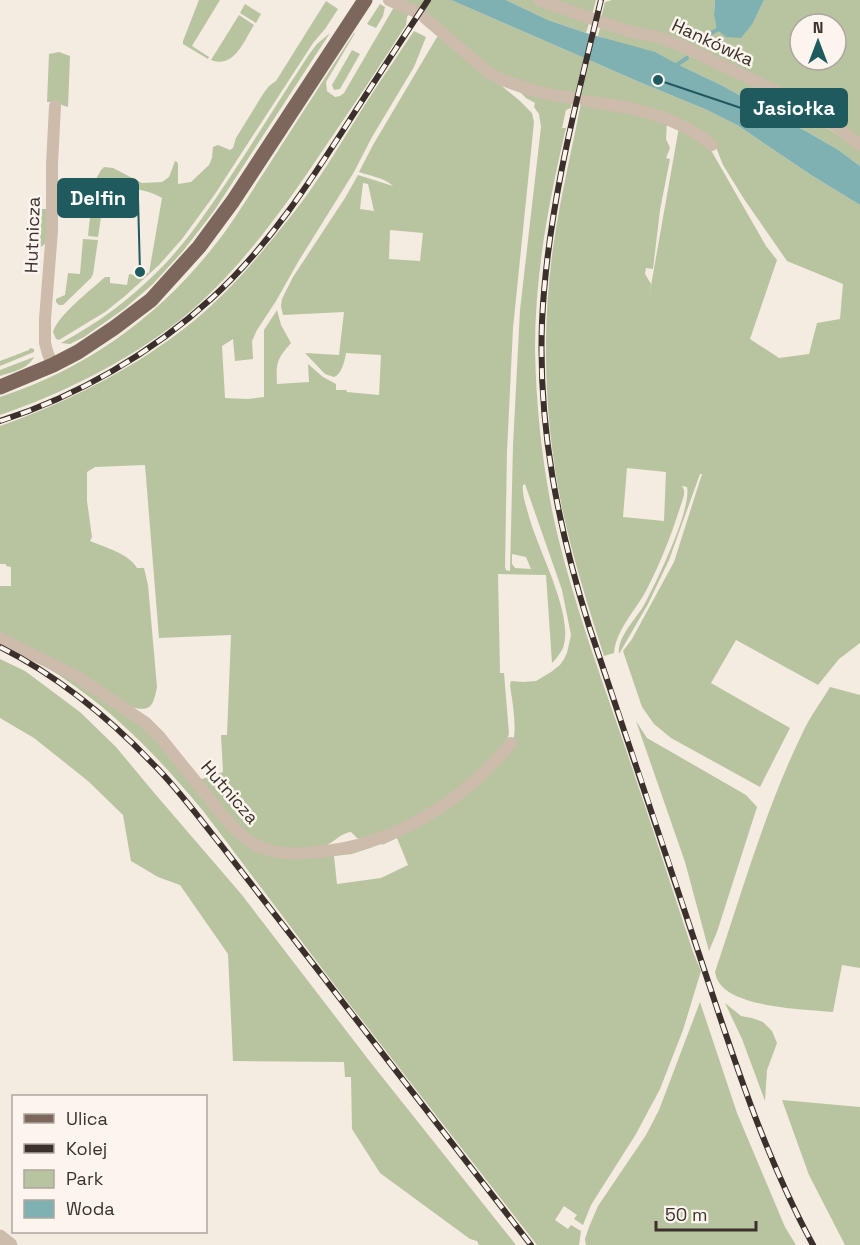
<svg xmlns="http://www.w3.org/2000/svg" width="860" height="1245" viewBox="0 0 860 1245" font-family="'Space Grotesk',sans-serif">
<style>
.green{fill:#b8c4a0;fill-rule:evenodd}
.water{fill:#7fb0b2}
.lines{fill:none;stroke-linecap:round;stroke-linejoin:round}
.stream{stroke:#7fb0b2;stroke-width:4}
.minor{stroke:#cdbbac;stroke-width:12}
.tertiary{stroke:#cdbbac;stroke-width:15}
.primary{stroke:#7d675c;stroke-width:15}
.rail-casing{stroke:#3b302b;stroke-width:6}
.rail{stroke:#fbf5ee;stroke-width:4;stroke-dasharray:11;stroke-linecap:butt}
.labels{text-anchor:middle;dominant-baseline:central;stroke-width:5;stroke-linejoin:round;paint-order:stroke}
.street-label{font-size:18px;fill:#3b302b;stroke:#fbf5ee}
.leader{fill:none;stroke:#1f5a5e;stroke-width:2}
.callout-dot{fill:#1f5a5e;stroke:#fbf5ee;stroke-width:2}
.callout{fill:#1f5a5e;stroke:#1f5a5e;stroke-width:2}
.callout-label{font-size:20px;text-anchor:middle;font-weight:bold;fill:#fff}
</style>
<rect width="100%" height="100%" fill="#f4ebe1"/>
<!-- green -->
<g class="green">
<path d="M199 0H220L192 46 209 57 208 59 183 44V41Z"/>
<path d="M400 0H451L637 81 707 110 737 125 811 175 860 205V643L839 659 818 685 736 640 711 683 790 728 760 787 671 738 654 724 642 707 623 651 632 639 674 562 702 474H700L669 560 648 604 619 654C617 637 636 619 644 605 656 583 692 509 687 487L682 486 684 490V495C674 528 662 560 646 591 635 611 616 630 614 653L604 656C588 606 572 556 561 503 544 418 541 327 554 241 561 195 572 149 581 103 610 106 640 111 667 121L666 139 670 148 666 158 670 159 660 210 653 269 646 268 645 274 651 284 649 297 679 127 691 132 708 145 766 246 777 260 750 339 779 358 809 354 817 323 840 319 843 284 787 261 744 199 723 165 714 142 688 125 671 117 650 111 520 84C474 66 447 19 400 0ZM627 468 666 472 664 521 623 517Z"/>
<path d="M506 0H533L565 13 590 20 586 33 548 20Z"/>
<path d="M547 0H596L592 15Z"/>
<path d="M612 0H715L714 14 753 23 764 0H860V141L791 96 601 18 605 2ZM800 24H836V60H800Z"/>
<path d="M326 1 338 9 325 29 313 43 215 194 182 239 159 265 125 296 105 312 59 340 56 339 53 332C58 315 91 290 105 277H110V283L127 285 129 274 134 275 135 271 149 273 162 198C149 189 123 186 108 189L104 198 98 237 88 236 93 188 96 179 101 170 104 167 113 168 142 183 162 182 169 177 175 161 177 162 178 164V184L191 182 209 165 212 158 213 147 218 145 230 150 233 148 236 138 263 94 269 86 276 81Z"/>
<path d="M245 4 261 14 256 23 240 13Z"/>
<path d="M380 4 385 7 383 16 376 28 367 24Z"/>
<path d="M394 7 410 13 407 17 406 25C379 67 351 109 323 150 282 211 238 273 180 320 126 362 64 393 0 415V397C94 366 169 309 227 229 243 206 257 183 272 160 299 118 326 76 354 33H355L326 82 327 91 335 97 340 96 344 93Z"/>
<path d="M239 15 254 25C244 41 234 69 211 60Z"/>
<path d="M601 24 657 41 771 92 860 149V166L837 149 809 133 721 85 677 64 598 36Z"/>
<path d="M414 31 426 37 414 67 372 137 354 172 298 262 276 301 257 330 252 341 253 359 235 361 233 339 222 346 225 398 248 399 264 397V330L277 310 281 325 291 343C277 359 276 362 277 384L309 382 308 364 323 377 336 384V390H346L347 392 379 395 381 355 346 353C345 361 341 375 334 377L325 374 305 353 339 355 344 312 283 315 281 306 282 299 293 277 345 198 358 175 393 186C385 178 370 176 359 172L373 145 437 37 442 36 520 101 532 113 534 122 513 328 507 451 505 567 506 570 510 571 513 446 520 310 541 127 539 114 534 107 535 103 526 98 517 89 572 101 571 108 566 110 562 128H566C549 200 535 274 535 348 536 409 543 473 557 533 574 603 599 672 623 741 647 811 670 882 693 952L701 971 683 1030 660 1089 636 1134 591 1205 583 1225 574 1219 577 1215 564 1206 555 1220 568 1229 571 1225 581 1231 579 1245H537L333 983 204 812C166 766 125 722 76 687 54 671 30 657 6 644 58 669 111 696 153 736 181 764 204 797 229 828 270 870 317 857 368 846L373 847 352 854 334 856 337 884 381 878 408 865 397 838 382 845 381 842C424 823 462 800 494 765 500 759 508 752 512 744 518 731 512 700 510 685L511 681 523 682 536 681 551 672 560 665 564 659 567 653 571 635 562 590 525 484 523 485C522 494 525 503 528 513 536 547 575 615 563 648 560 654 556 659 552 663L546 575 498 574 500 673H504L509 734 506 743 487 765 443 803 403 826 364 840 357 838 351 832C339 833 332 846 319 848 254 859 235 826 199 780L223 772 221 735H227L231 635 159 638 145 465 95 467 87 472V501L92 537 90 541C106 548 128 553 137 568H144L148 585 157 687C153 707 151 712 130 707L50 658 0 634V586H11V567L6 566V564H0V426C71 401 137 367 195 320 231 290 262 253 291 216 319 181 342 141 366 103 382 78 398 55 414 31ZM363 183 368 184 374 211 360 209ZM390 230 423 233 420 261 389 259ZM512 554 526 557 531 569 515 568 512 564Z"/>
<path d="M330 33 214 211 183 251 153 284 124 309 84 337 70 344 61 343C96 324 128 301 156 273 188 242 212 204 236 168 261 130 285 91 310 53L317 44Z"/>
<path d="M352 50 360 54 340 89 334 90 332 85Z"/>
<path d="M59 52 70 56 68 107 53 102H47L49 54Z"/>
<path d="M42 209H48L46 239 45 244 39 248Z"/>
<path d="M83 239 98 240 93 274 91 278 63 305H59L56 302V299L65 295 68 273 80 274Z"/>
<path d="M30 348 34 349V352L0 366V361L29 350Z"/>
<path d="M34 357C28 369 12 372 0 376V370Z"/>
<path d="M0 659 25 671 80 712 116 747 156 795 242 895 371 1063 516 1245H479L477 1241 470 1239 380 1173 352 1129 351 1077H345L344 1062 233 1061 228 954 180 885 158 877 131 861 123 815 88 781 34 738 0 718Z"/>
<path d="M830 687 860 695V968L842 965 833 1012C804 1009 733 1008 718 981 716 978 716 975 715 972 742 892 765 810 802 734 809 718 821 702 830 687Z"/>
<path d="M636 721 647 738 746 795 757 807 717 932 709 951 685 862Z"/>
<path d="M700 1002 737 1113 785 1227 796 1245H586L585 1239 589 1227 598 1206 646 1135 659 1110Z"/>
<path d="M725 1003 741 1016 752 1018 763 1022 772 1031 777 1043 767 1070 765 1101 742 1039Z"/>
<path d="M782 1100 860 1107V1245H845L809 1175Z"/>
</g>
<!-- water -->
<g class="water">
<path d="M451 0H506L548 20 586 33 655 52 677 64 721 85 809 133 837 149 860 166V205L811 175 737 125 707 110 637 81Z"/>
<path d="M715 0H764L753 23 741 38 726 37 717 30 714 14Z"/>
</g>
<g class="lines">
<!-- stream -->
<g class="stream">
<path d="M695 41 717 30 719 27"/>
<path d="M675 66 687 58"/>
</g>
<!-- minor -->
<g class="minor">
<path d="M389 0 414 11"/>
<path d="M539 0 604 23 628 31 658 37 680 45 788 97 837 127 860 145"/>
<path d="M425 18 489 73C514 87 543 94 571 98"/>
<path d="M585 101C631 107 676 115 712 145"/>
<path d="M53 365 48 354 45 343V319L52 231V164L55 106"/>
<path d="M0 638 76 676 146 723 159 736C174 755 190 774 205 793 220 812 234 833 256 845 275 855 297 854 318 852 394 845 463 802 511 743"/>
</g>
<!-- tertiary -->
<path class="tertiary" d="M0 1237 10 1245"/>
<!-- primary -->
<path class="primary" d="M0 387 53 365 78 352 114 328 151 300 199 247 233 201 365 0"/>
<!-- rail casing -->
<g class="rail-casing">
<g id="rail">
<path d="M601 0C575 106 547 213 542 322 538 427 558 527 589 626 626 735 663 844 699 954 732 1053 763 1153 813 1245"/>
<path d="M0 421C78 396 152 353 212 298 268 247 310 182 351 118 376 79 402 39 428 0"/>
<path d="M0 647C58 676 109 718 153 764 178 789 199 818 221 845L531 1245"/>
</g>
</g>
<!-- rail -->
<use href="#rail" class="rail"/>
</g>
<g class="labels">
<!-- street labels -->
<g class="street-label">
<text transform="translate(713 42) rotate(25)">Hankówka</text>
<text transform="translate(32 235) rotate(-88)">Hutnicza</text>
<text transform="translate(230 792) rotate(49)">Hutnicza</text>
</g>
</g>
<!-- callouts -->
<path class="leader" d="M658 80L741 108M140 272L138 198"/>
<g class="callout-dot">
<circle cx="658" cy="80" r="6"/>
<circle cx="140" cy="272" r="6"/>
</g>
<g class="callout">
<rect x="741" y="89" width="106" height="38" rx="6"/>
<rect x="58" y="179" width="80" height="38" rx="6"/>
</g>
<g class="callout-label">
<text x="794" y="115">Jasiołka</text>
<text x="98" y="205">Delfin</text>
</g>
<!-- legend -->
<rect x="12" y="1095" width="195" height="138" fill="#fbf5ee" stroke="#aea6a0" stroke-width="1.5"/>
<rect x="24" y="1114" width="30" height="9" fill="#7d675c" stroke="#aea6a0" stroke-width="1.5"/>
<text x="66" y="1125" font-size="18" fill="#3b302b">Ulica</text>
<rect x="24" y="1144" width="30" height="9" fill="#3b302b" stroke="#aea6a0" stroke-width="1.5"/>
<text x="66" y="1155" font-size="18" fill="#3b302b">Kolej</text>
<rect x="24" y="1170" width="30" height="18" fill="#b8c4a0" stroke="#aea6a0" stroke-width="1.5"/>
<text x="66" y="1185" font-size="18" fill="#3b302b">Park</text>
<rect x="24" y="1200" width="30" height="18" fill="#7fb0b2" stroke="#aea6a0" stroke-width="1.5"/>
<text x="66" y="1215" font-size="18" fill="#3b302b">Woda</text>
<!-- north arrow -->
<g transform="translate(818 42)"><circle r="28" fill="#fbf5ee" stroke="#aea6a0" stroke-width="1.5"/>
<path d="M0-4.5L10 22L0 15L-10 22Z" fill="#1f5a5e"/>
<text y="-9" font-size="16" font-weight="bold" text-anchor="middle" fill="#3b302b">N</text>
</g>
<!-- scale -->
<path d="M656 1221v9h100v-9" fill="none" stroke="#3b302b" stroke-width="3"/>
<text x="665" y="1221" font-size="18" fill="#3b302b" stroke="#fbf5ee" stroke-width="4.5" paint-order="stroke">50 m</text>
</svg>
